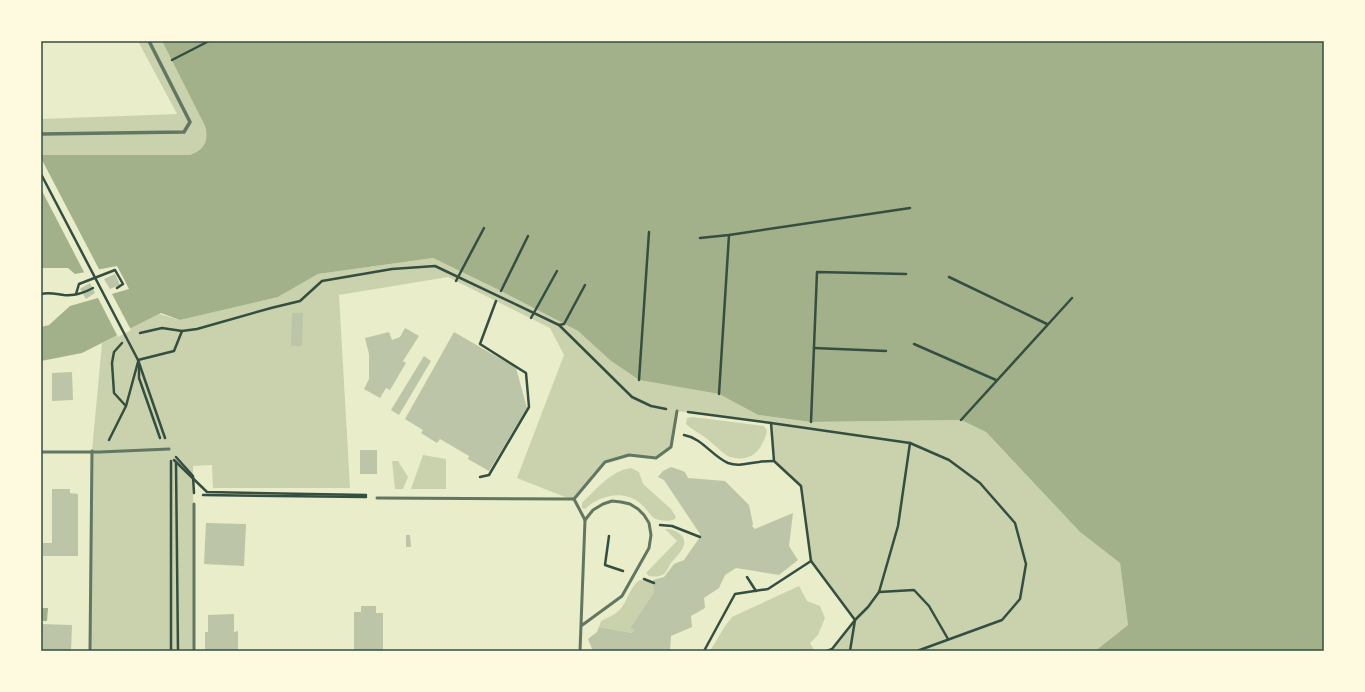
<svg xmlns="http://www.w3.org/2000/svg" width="1365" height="692" viewBox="0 0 1365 692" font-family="'Archivo Narrow',sans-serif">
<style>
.green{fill:#cad2ad}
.water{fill:#a3b18a}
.pier{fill:#e9edc9}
.building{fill:#bcc5a7}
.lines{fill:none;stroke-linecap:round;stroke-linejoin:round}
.path{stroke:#344e41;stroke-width:2.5}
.service{stroke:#617663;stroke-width:3}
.pedestrian{stroke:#617663;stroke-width:3.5}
.neatline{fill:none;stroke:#344e41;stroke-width:1.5}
</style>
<rect width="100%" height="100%" fill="#e9edc9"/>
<!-- green -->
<g class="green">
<path d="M138 41H162L205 126C209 142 204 149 190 155H41V119L177 114Z"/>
<path d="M433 258 501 291 578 331 611 361 639 380 719 394 758 415 811 422 961 420 986 432 1080 532 1120 563 1128 625 1095 651H827L832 649 855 620 811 561 801 486 774 461 771 423 677 411 671 447 656 458 629 455 605 462 574 499H570L517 478 564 355 550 328 448 277 339 295 350 488H213L212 465 193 466 194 651H90L92 451 102 343 159 314 180 320 278 297 318 274Z"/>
<path d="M693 417 764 426 767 431C763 447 754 461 735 458 732 457 729 457 726 455 719 450 714 444 707 439 700 433 692 430 686 424L687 418Z"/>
<path d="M423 455 446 459V489H411Z"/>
<path d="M392 461H398L408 477 403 489H395Z"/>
<path d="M631 468 639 472 643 484 671 509 676 517 675 519C670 522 659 521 654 518 649 514 646 508 641 504 624 489 600 495 585 509L582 508V503C597 489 610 471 631 468Z"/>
<path d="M665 529C671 529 675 530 680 534 691 543 678 555 671 563 669 566 667 571 664 574 660 577 653 577 649 576L646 573 677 541Z"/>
<path d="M640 580 648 581 654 584V592L630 628 634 630 632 633 599 627 601 621C609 617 617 614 622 607 628 599 631 585 640 580Z"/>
<path d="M799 586 807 601 820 606 825 618 818 635 810 643 814 650 710 651 725 626 732 617Z"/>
</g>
<!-- water -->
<g class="water">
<path d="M162 41H1324V651H1095L1128 625 1120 563 1080 532 986 432 961 420 811 422 758 415 719 394 639 380 611 361 578 331 501 291 433 258 318 274 278 297 180 320 161 313 82 353 41 361V327L49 325 70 306 129 289 124 279 117 266 75 274 68 268H41V155H190C204 149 209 142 205 126Z"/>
<path d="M41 608H48L47 621H41Z"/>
</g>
<!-- pier -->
<g class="pier">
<path d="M41 158 100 271 85 274 41 189Z"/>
<path d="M111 292 131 330 118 337 97 296Z"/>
</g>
<!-- building -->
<g class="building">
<path d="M115 274 120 285 110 289 104 279Z"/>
<path d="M90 283 95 293 86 299 80 289Z"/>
<path d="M292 313H303L302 346H291Z"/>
<path d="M405 328 419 336 403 361 406 363 390 390 386 388 380 398 364 389 369 379V354L365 338 389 332 392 340 400 337Z"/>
<path d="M454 332 516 368 527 408 489 471 468 459 469 456 440 439 437 443 421 433 423 430 405 419Z"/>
<path d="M424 356 431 361 399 415 391 410Z"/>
<path d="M72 372 73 400 52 401V373Z"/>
<rect x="360" y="450" width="17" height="24"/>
<path d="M671 467 680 470 685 472 688 478 725 481 749 505 753 524 752 526 755 529 793 513 789 546 798 560 779 575 736 568 725 575 719 588 704 598 705 608 691 616 692 627 671 636 670 651H593L588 639 597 632 599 627 632 633 634 630 630 628 654 592 653 580 664 577 674 564 684 560 700 537V534L664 480 658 477 663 471Z"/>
<path d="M52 489H70V493L78 494V556H43V543H52Z"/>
<path d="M206 523 246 524 244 566 204 564Z"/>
<path d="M406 535H410L411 547H406Z"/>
<path d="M361 606H376V613H383V650H354V612H361Z"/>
<path d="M234 614V632L238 631V651H205V632H208V615Z"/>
<path d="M41 624 72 625 71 651H41Z"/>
</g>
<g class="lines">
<!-- path -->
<g class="path">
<path d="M172 60 209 41"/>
<path d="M41 174 138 360 165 438"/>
<path d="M700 238 729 235 910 208"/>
<path d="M949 277 1047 324"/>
<path d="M456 281 484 228"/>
<path d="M501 291 528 236"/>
<path d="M41 294C49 292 56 294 64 295 74 296 84 293 93 288"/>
<path d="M76 294 79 284 115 270 123 284 117 288"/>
<path d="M531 318 557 271"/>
<path d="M559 325 564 324 585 285"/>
<path d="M140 333 162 328 182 331 197 329 271 308 300 301 322 281 392 269 435 266 559 325 632 397 651 406 666 409"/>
<path d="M122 343 114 352 112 363 114 393 125 405"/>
<path d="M914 344 996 380"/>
<path d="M814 348 886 351"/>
<path d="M138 360 174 351 182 331"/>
<path d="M139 364V378L160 438"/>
<path d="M639 380 649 232"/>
<path d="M719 394 729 235"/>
<path d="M688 412 771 423 910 443 949 460 980 483 1015 523 1026 564 1020 599 1002 620 917 651"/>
<path d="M961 420 1072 298"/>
<path d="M811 422 817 272 906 274"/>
<path d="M684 435C702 438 712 456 728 463 739 467 748 463 759 462 764 461 769 461 774 461"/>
<path d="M109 440 126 406 138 362"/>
<path d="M176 457 193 476 194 493"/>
<path d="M174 460 207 492 366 495"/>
<path d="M176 462 178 651"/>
<path d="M480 477 489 475 529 407 526 373 480 344 496 301"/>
<path d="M203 495 366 497"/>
<path d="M660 525 672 526 700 537"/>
<path d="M609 536 605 565 623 571"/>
<path d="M811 561 855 620 850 651"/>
<path d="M747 577 756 591"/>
<path d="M644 579 654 583"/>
<path d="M879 592 914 590 929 606 948 639"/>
<path d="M171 651V461"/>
<path d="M704 651 735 594 768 589 811 561 801 486 774 461 771 423"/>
<path d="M827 651 832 649 855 620 868 607 879 592 898 526 910 443"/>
</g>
<!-- service -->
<g class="service">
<path d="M41 452H100L169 449"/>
<path d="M377 498 574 499"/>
<path d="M194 504V651"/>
<path d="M585 520 574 499 605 462 629 455 656 458 671 447 677 411"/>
<path d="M90 651 92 451"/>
<path d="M580 651 585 520 593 510 603 504 612 501 621 502 630 504 638 509 644 515 649 523 651 535 649 548 622 596 581 626"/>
</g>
<!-- pedestrian -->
<path class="pedestrian" d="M41 134 184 132 190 122 149 41"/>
</g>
<!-- border -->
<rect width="1365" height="692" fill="none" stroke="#fefae0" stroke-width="84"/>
<rect x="42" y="42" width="1281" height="608" class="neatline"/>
</svg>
